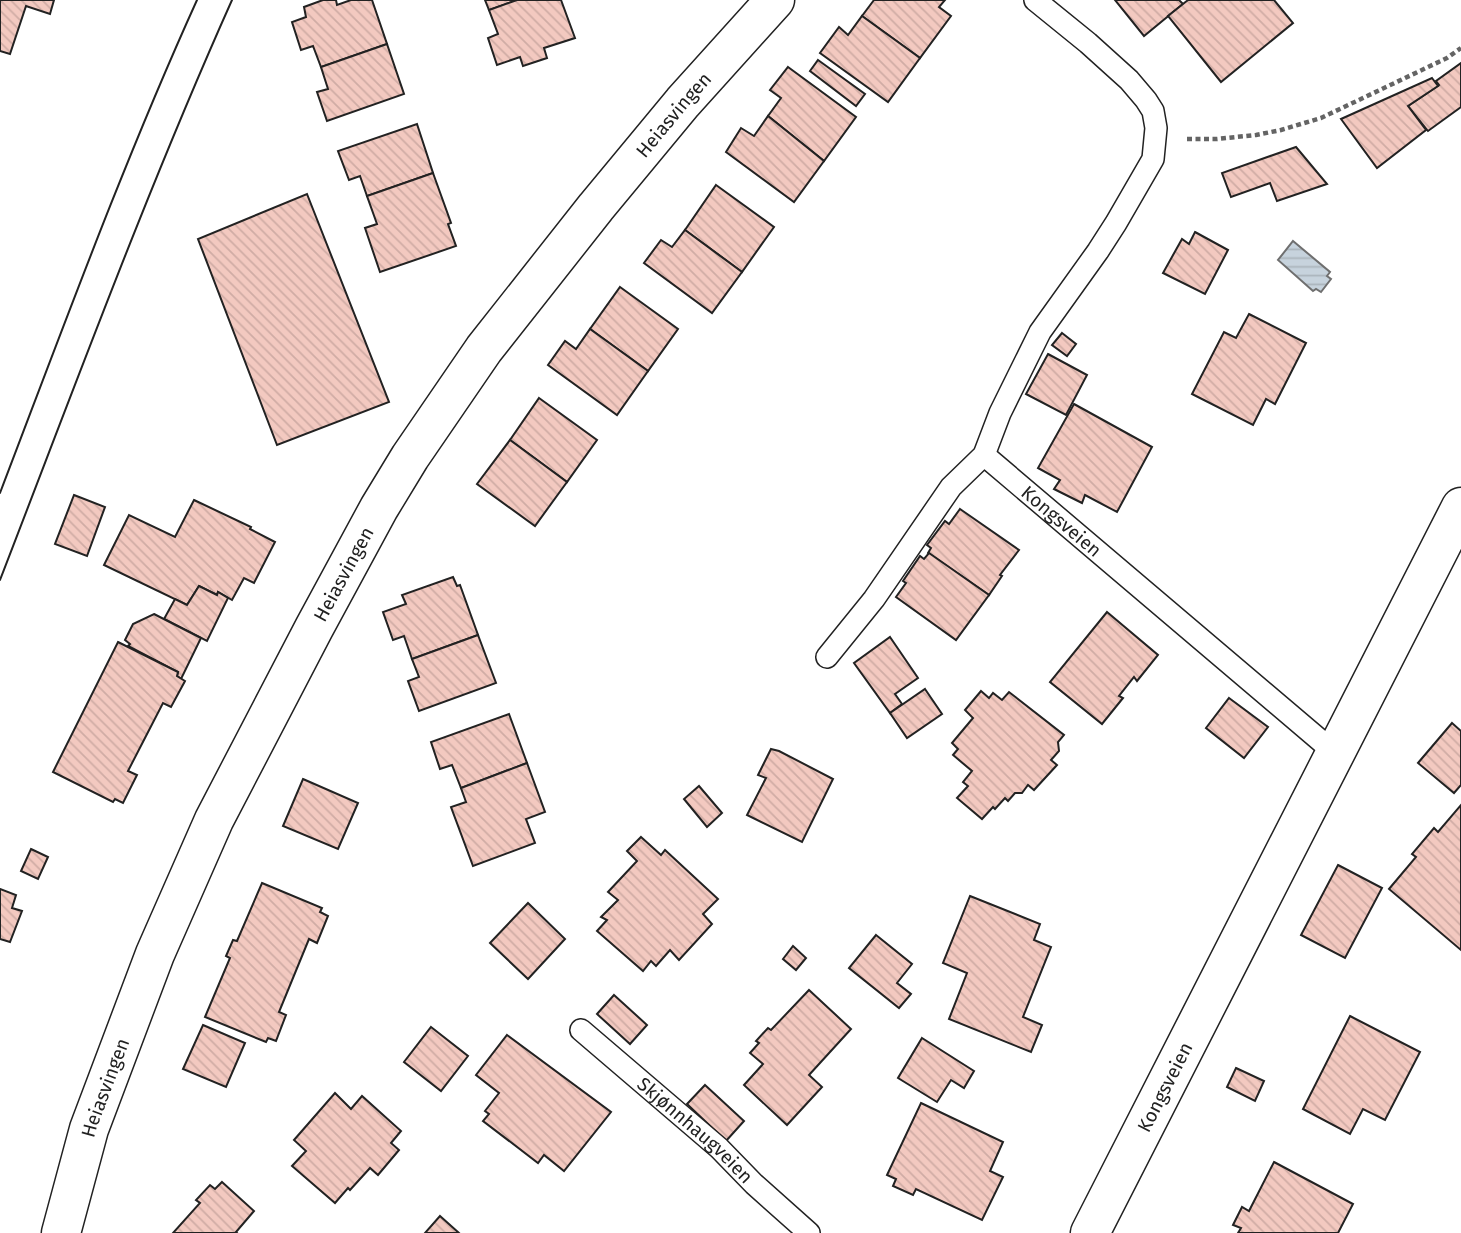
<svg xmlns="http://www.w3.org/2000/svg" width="1461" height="1233" viewBox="0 0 1461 1233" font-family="'Fira Sans',sans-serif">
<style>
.water{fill:url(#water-rules);stroke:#6f6f6f;stroke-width:2}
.building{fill:url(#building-back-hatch);stroke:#222;stroke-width:2}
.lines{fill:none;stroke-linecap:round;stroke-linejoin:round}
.service-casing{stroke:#222;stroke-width:24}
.minor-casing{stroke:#222;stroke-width:41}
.secondary-casing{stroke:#222;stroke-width:41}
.path{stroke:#646464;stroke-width:4.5;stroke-dasharray:5 3.5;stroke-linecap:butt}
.service{stroke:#fff;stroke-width:21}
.minor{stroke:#fff;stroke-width:38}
.secondary{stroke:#fff;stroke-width:38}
.tram{stroke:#222;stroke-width:2}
.labels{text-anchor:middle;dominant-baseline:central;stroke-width:5;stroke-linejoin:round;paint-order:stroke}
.street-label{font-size:19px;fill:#222;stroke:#fff}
</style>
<defs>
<pattern id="water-rules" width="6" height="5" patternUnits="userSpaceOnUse" patternTransform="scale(1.75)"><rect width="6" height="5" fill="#c7d3dd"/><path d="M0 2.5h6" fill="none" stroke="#abb5bd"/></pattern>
<pattern id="building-back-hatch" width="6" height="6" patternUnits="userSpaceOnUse" patternTransform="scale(1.75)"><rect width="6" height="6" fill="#f3c9c0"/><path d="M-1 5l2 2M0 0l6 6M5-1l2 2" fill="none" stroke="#d0aca5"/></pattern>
</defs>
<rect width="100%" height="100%" fill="#fff"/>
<!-- water -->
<path class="water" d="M1293 241 1330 272 1327 276 1331 279 1321 292 1316 289 1313 291 1278 260Z"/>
<!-- building -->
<g class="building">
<path d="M0 0H54L50 14 26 6 10 54 0 51Z"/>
<path d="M323 0H336L337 5 351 0H372L387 44 321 67 313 46 301 50 292 22 306 17 304 7Z"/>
<path d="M485 0H517L489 10Z"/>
<path d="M517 0H561L575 38 544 48 547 58 523 66 520 57 497 65 488 38 498 34 489 10Z"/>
<path d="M874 0H945L939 7 951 16 920 58 862 16Z"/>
<path d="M1115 0H1179L1183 4 1144 36Z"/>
<path d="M1188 0H1274L1293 23 1221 82 1168 16Z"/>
<path d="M862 16 920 58 888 102 820 53 839 27 848 35Z"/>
<path d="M387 44 404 94 327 121 317 92 328 89 321 67Z"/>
<path d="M818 60 865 94 856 106 810 71Z"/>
<path d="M1461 63V107L1428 131 1408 106 1439 85 1436 81Z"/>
<path d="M788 67 856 117 824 161 768 116 781 98 770 90Z"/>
<path d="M1432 78 1438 86 1408 106 1426 130 1377 168 1341 119Z"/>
<path d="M768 116 824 161 794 202 726 152 741 128 754 136Z"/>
<path d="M417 124 433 173 367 196 360 176 349 180 338 151Z"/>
<path d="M1296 147 1327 184 1277 201 1270 183 1231 197 1222 173Z"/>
<path d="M433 173 451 223 448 224 456 246 380 272 365 228 377 224 367 196Z"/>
<path d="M716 185 774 227 742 272 685 230Z"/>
<path d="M307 194 389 402 277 445 198 239Z"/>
<path d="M685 230 742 272 712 313 644 263 661 240 672 247Z"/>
<path d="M1195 232 1228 250 1205 294 1163 273 1182 239 1189 244Z"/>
<path d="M620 287 678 329 648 371 590 329Z"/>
<path d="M1249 314 1306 343 1275 404 1266 399 1253 425 1192 394 1224 332 1236 338Z"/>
<path d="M590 329 648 371 617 415 548 365 565 341 576 349Z"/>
<path d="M1062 333 1076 344 1067 356 1052 345Z"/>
<path d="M1048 354 1087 375 1066 415 1026 394Z"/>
<path d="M539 398 597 440 567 482 510 440Z"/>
<path d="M1074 404 1152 447 1117 512 1085 495 1082 503 1054 489 1060 480 1038 468Z"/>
<path d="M510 440 567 482 535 526 477 484Z"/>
<path d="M74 495 105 507 87 556 55 544Z"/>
<path d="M194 500 251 527 250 529 275 542 254 583 244 578 232 600 218 592 217 595 199 586 187 605 104 565 129 515 175 537Z"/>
<path d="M960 509 1019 550 1000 575 1002 576 989 595 928 553 931 548 927 545 945 521 949 524Z"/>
<path d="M929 553 989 595 956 640 896 597 906 583 903 581 920 556 924 559Z"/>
<path d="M453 577 457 586 460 585 478 635 412 659 404 636 393 640 383 612 406 604 402 595Z"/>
<path d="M199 586 217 595 218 592 228 598 207 641 164 619 175 599 187 605Z"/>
<path d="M1107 612 1158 655 1137 681 1134 677 1119 696 1123 698 1102 724 1050 682Z"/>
<path d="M154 614 201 638 181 679 177 676 178 672 128 646 130 644 125 640 133 624Z"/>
<path d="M478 635 496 683 419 711 408 681 419 677 412 659Z"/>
<path d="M890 637 918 678 895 694 902 704 890 713 854 663Z"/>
<path d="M118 642 178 672 177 676 185 681 171 707 163 703 146 736 128 771 137 775 123 803 115 799 113 802 53 772Z"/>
<path d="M925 689 942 714 907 738 890 713Z"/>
<path d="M981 691 989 698 993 693 1002 700 1009 692 1064 735 1058 742 1059 751 1051 760 1057 765 1034 790 1028 785 1022 793H1015L1008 801 1005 798 995 809 993 807 982 819 957 798 968 786 963 782 972 771 953 755 958 749 952 743 973 718 965 710Z"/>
<path d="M1229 698 1268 727 1244 758 1206 728Z"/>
<path d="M509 714 527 763 461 788 452 765 440 769 431 742Z"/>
<path d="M1452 723 1461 731V785L1454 793 1418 763Z"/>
<path d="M771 749 779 751 833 779 802 842 747 815 766 778 758 775Z"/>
<path d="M527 763 545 812 526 819 535 843 473 866 451 807 466 802 461 788Z"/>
<path d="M303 779 358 803 338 849 283 826Z"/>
<path d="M699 786 722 813 707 827 684 799Z"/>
<path d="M1461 805V950L1389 889 1416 857 1412 854 1434 828 1438 832Z"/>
<path d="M641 837 661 855 665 850 718 899 703 914 712 924 679 960 670 950 656 966 651 961 643 971 597 931 607 920 601 917 618 900 608 892 637 861 627 851Z"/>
<path d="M31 849 48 857 38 879 21 871Z"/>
<path d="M1338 865 1382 888 1345 958 1301 935Z"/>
<path d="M262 883 322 908 320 912 328 916 317 943 309 939 279 1012 286 1015 276 1041 268 1038 266 1042 205 1017 230 958 226 956 233 940 237 941Z"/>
<path d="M0 889 16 895 12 908 22 911 10 942 0 939Z"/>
<path d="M970 896 1040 924 1034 940 1051 947 1023 1017 1042 1025 1031 1052 949 1019 967 973 943 963Z"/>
<path d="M528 903 565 939 528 979 490 943Z"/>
<path d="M876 935 912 964 897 983 911 994 899 1008 849 968Z"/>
<path d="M793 946 806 958 796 970 783 959Z"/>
<path d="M809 990 851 1029 809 1075 822 1087 787 1125 744 1085 763 1064 750 1053 759 1043 756 1041 768 1028 771 1030Z"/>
<path d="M614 995 647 1025 630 1044 597 1014Z"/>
<path d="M1350 1016 1420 1052 1385 1120 1363 1109 1350 1134 1303 1109Z"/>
<path d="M203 1025 245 1043 226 1087 183 1069Z"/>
<path d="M431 1027 468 1056 441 1091 404 1062Z"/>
<path d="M507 1035 611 1112 564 1171 544 1155 538 1163 483 1121 489 1114 485 1111 499 1093 476 1075Z"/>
<path d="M922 1038 974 1071 964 1088 951 1080 937 1102 898 1078Z"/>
<path d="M1236 1068 1264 1081 1255 1101 1227 1087Z"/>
<path d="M705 1085 744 1121 726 1141 687 1104Z"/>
<path d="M335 1093 351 1109 362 1096 401 1131 391 1143 399 1150 378 1175 370 1168 350 1190 348 1188 335 1203 292 1166 306 1151 294 1140Z"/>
<path d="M921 1103 1003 1142 990 1171 1003 1177 982 1220 916 1189 913 1195 893 1186 896 1179 887 1175Z"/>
<path d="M1274 1162 1353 1204 1338 1233H1238L1241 1228 1233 1225 1242 1207 1249 1211Z"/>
<path d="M222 1182 254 1211 236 1232 237 1233H173L200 1203 196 1200 210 1185 215 1189Z"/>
<path d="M440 1216 459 1233H425Z"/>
</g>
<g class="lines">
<!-- service casing -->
<g class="service-casing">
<g id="service">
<path id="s1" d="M984 455 1335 753"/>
<path d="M827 657 874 599 951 487 984 455 1000 413 1040 332 1098 251 1116 223 1153 159 1156 128 1153 111 1146 100 1129 80 1088 43 1035 0"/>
<path id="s2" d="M581 1030 719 1148 754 1184 809 1233"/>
</g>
</g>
<!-- minor casing -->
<g class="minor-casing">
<g id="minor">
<path id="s3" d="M61 1233 89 1129 155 954 214 820 314 628 379 508 410 457 484 349 596 207 683 102 775 0"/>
</g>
</g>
<!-- secondary casing -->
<g class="secondary-casing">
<g id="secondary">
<path id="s4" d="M1090 1233 1461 507"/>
</g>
</g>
<!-- path -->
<path class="path" d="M1187 139H1217L1256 135 1281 130 1321 118 1447 58 1461 48"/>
<!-- service -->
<use href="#service" class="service"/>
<!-- minor -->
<use href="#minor" class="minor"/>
<!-- secondary -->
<use href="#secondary" class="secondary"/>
<!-- tram -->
<g class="tram">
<path d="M0 493C63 328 124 161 197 0"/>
<path d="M0 580C75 386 147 190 232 0"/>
</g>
</g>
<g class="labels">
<!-- street labels -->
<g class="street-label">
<text stroke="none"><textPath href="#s3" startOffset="1286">Heiasvingen</textPath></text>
<text stroke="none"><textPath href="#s1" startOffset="102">Kongsveien</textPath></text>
<text stroke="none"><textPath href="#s3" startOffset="719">Heiasvingen</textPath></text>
<text stroke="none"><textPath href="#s4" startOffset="164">Kongsveien</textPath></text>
<text stroke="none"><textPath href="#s3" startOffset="152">Heiasvingen</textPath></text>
<text stroke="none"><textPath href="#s2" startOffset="152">Skjønnhaugveien</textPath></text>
</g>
</g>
</svg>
